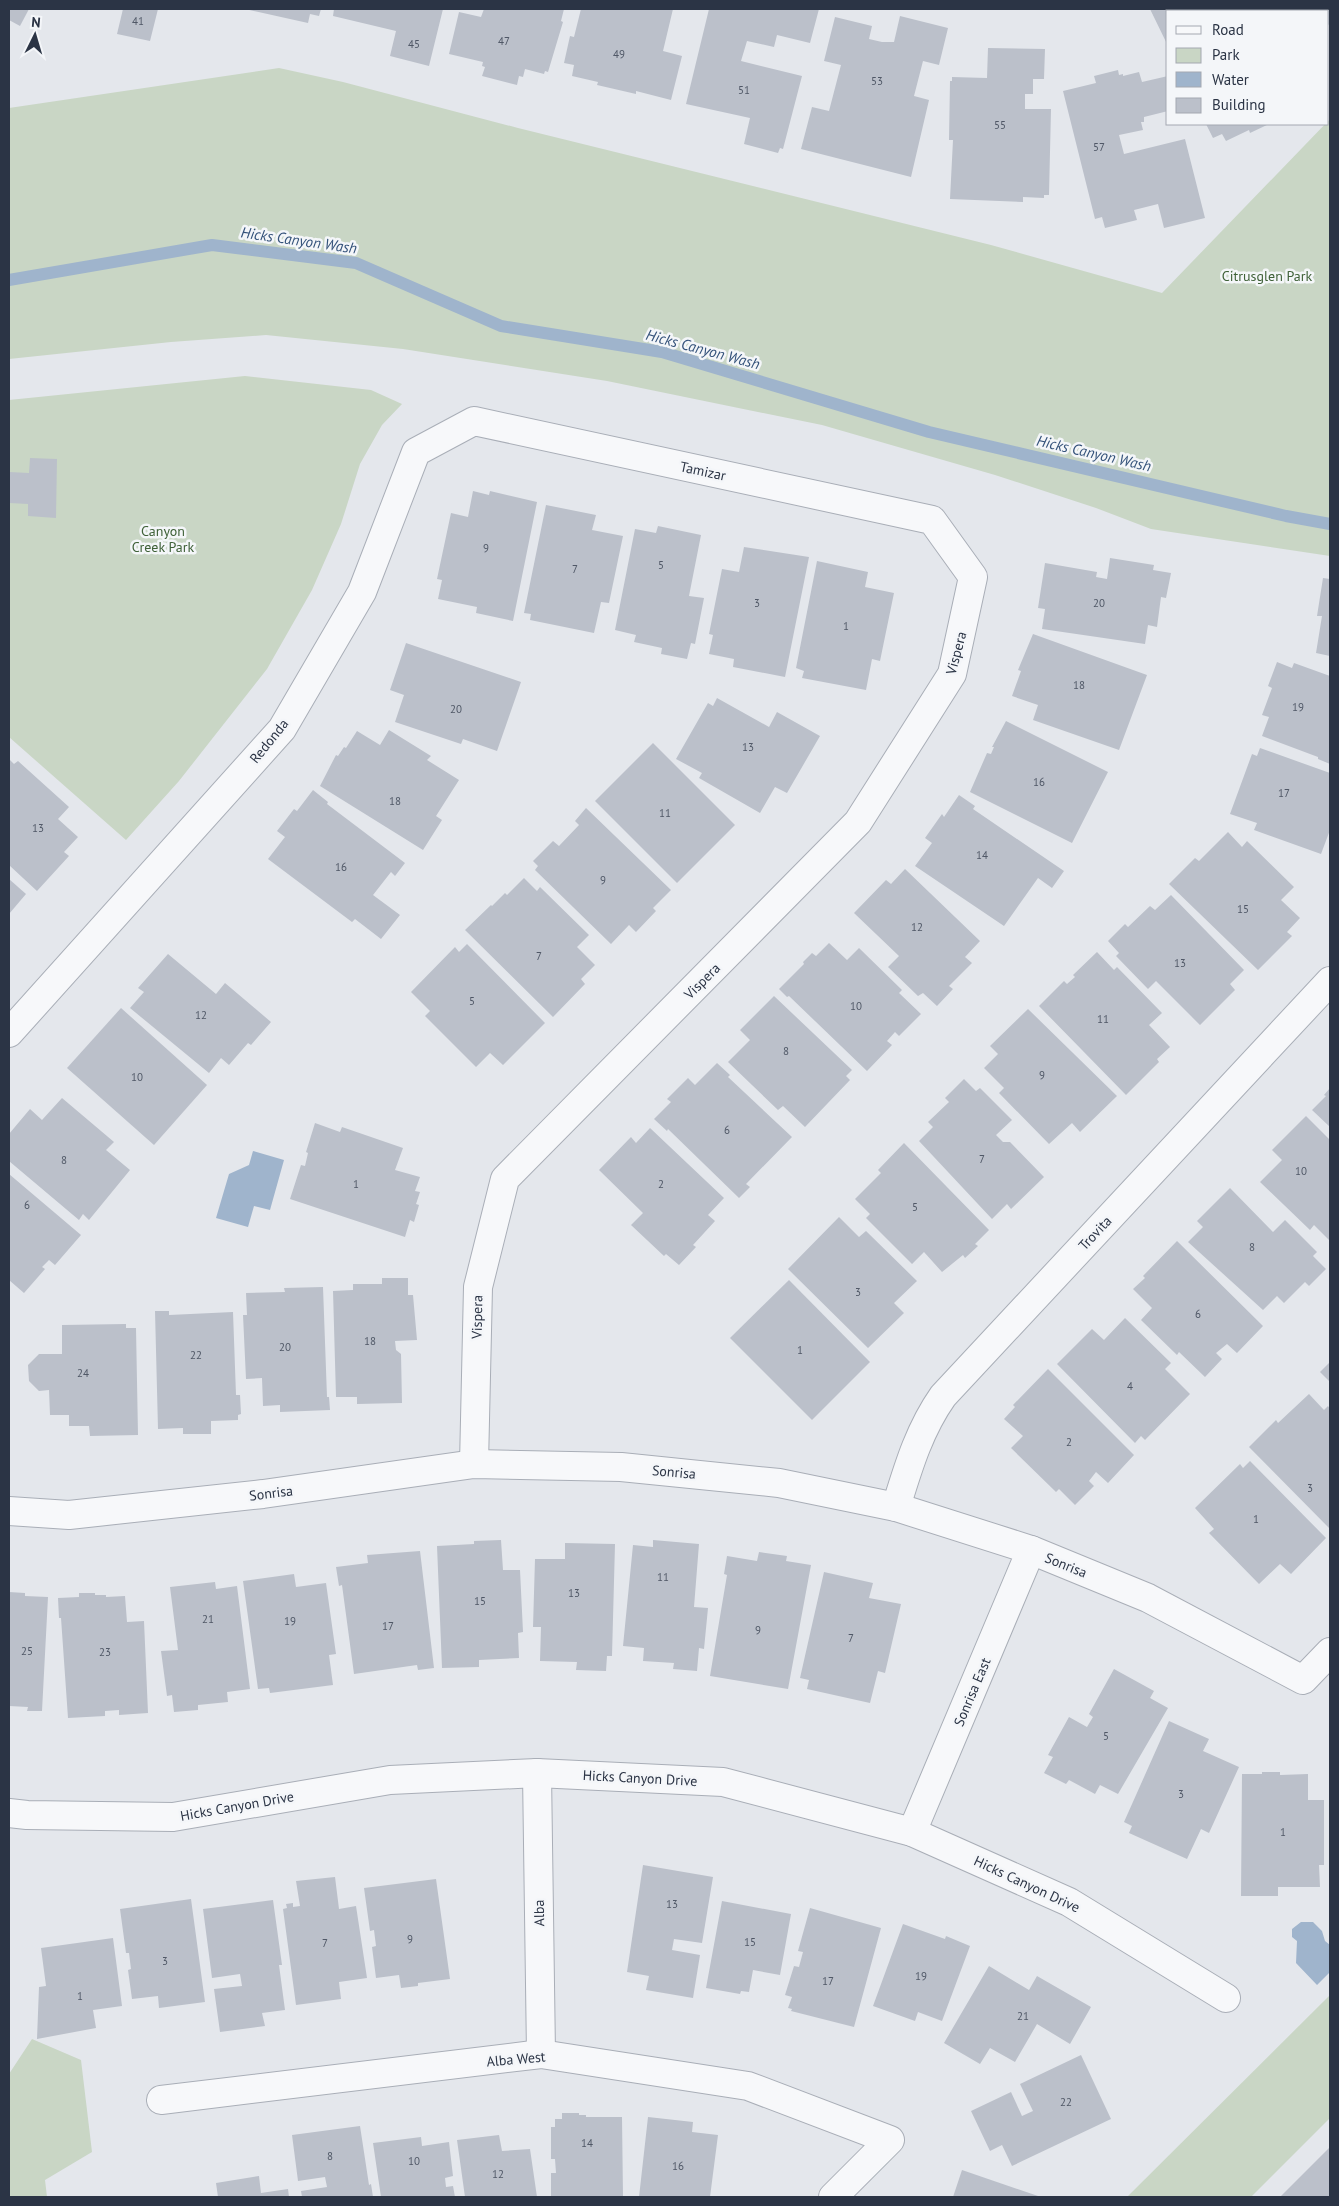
<svg xmlns="http://www.w3.org/2000/svg" width="1339" height="2206" viewBox="0 0 1339 2206" font-family="'PT Sans',sans-serif">
<style>
.green{fill:#c9d6c5}
.water{fill:#9fb4cc}
.lines{fill:none;stroke-linecap:round;stroke-linejoin:round}
.stream{stroke:#9fb4cc;stroke-width:12}
.building{fill:#bbc0ca}
.minor-casing{stroke:#a9aeb7;stroke-width:30}
.minor{stroke:#f7f8fa;stroke-width:28}
.labels{text-anchor:middle;dominant-baseline:central;stroke-width:5;stroke-linejoin:round;paint-order:stroke}
.number-label{font-size:11px;fill:#4f5766}
.park-label{font-size:14px;fill:#3f6138;stroke:#f4f6f9}
.street-label{font-size:14px;fill:#2b3445;stroke:#f4f6f9}
.water-label{font-size:15px;font-style:italic;fill:#34527a;stroke:#f4f6f9}
</style>
<rect width="100%" height="100%" fill="#e4e7ec"/>
<!-- green -->
<g class="green">
<path d="M279 68 343 82 518 128 991 245 1162 293 1330 119V556L1151 529 1096 508 995 475 822 425 607 381 403 349 266 335 171 342 9 359V108Z"/>
<path d="M245 376 371 390 402 404 382 425 360 464 341 524 312 590 267 669 179 781 126 840 9 737V400Z"/>
<path d="M1330 1995V2118L1251 2197H1127Z"/>
<path d="M32 2039 81 2060 92 2152 45 2180 47 2197H9V2074Z"/>
</g>
<!-- water -->
<g class="water">
<path d="M253 1151 284 1160 270 1210 254 1206 248 1227 216 1218 229 1174 249 1165Z"/>
<path d="M1301 1922H1313L1322 1931 1325 1941 1330 1945V1972L1317 1985 1296 1963 1297 1941 1292 1937V1929Z"/>
</g>
<g class="lines">
<!-- stream -->
<path class="stream" d="M9 280 212 245 356 263 501 326 662 352 929 432 1286 516 1330 524"/>
</g>
<!-- building -->
<g class="building">
<path d="M9 9H29L20 26 9 20Z"/>
<path d="M123 9H158L150 41 117 34Z"/>
<path d="M245 9H321L319 16 310 14 308 23Z"/>
<path d="M334 9H443L429 66 390 56 396 31 333 16Z"/>
<path d="M484 9H564L561 21 563 22 548 72 545 71 544 74 525 69 523 77 519 76 517 85 482 76 485 67 482 66 483 62 449 54 459 12 481 17Z"/>
<path d="M581 9H673L663 51 682 56 671 100 636 91V94L597 85 598 82 572 76 574 65 564 63 570 36 574 37Z"/>
<path d="M709 9H819L810 43 777 35 774 47 747 41 741 61 802 76 783 149 780 148 778 153 744 144 750 118 686 104Z"/>
<path d="M1150 9H1204L1205 11 1212 9 1222 11 1225 9H1268L1263 11H1168V46Z"/>
<path d="M1312 9H1330V27L1328 24V11H1315Z"/>
<path d="M900 16 948 28 939 65 923 61 914 96 929 100 911 177 801 149 812 107 829 111 841 65 824 61 835 17 872 26 869 39 882 42H894Z"/>
<path d="M988 48 1045 49 1044 79H1033V94H1025V109H1051L1049 195H1044V198L1023 197V202L950 199 953 140H949L950 81H952V77L987 78Z"/>
<path d="M1118 70 1119 75 1123 74V76L1139 72 1142 82 1168 76V111L1144 117V122H1141L1143 130 1119 135 1124 154 1185 139 1205 218 1164 228 1158 204 1134 210 1137 220 1105 228 1102 217 1095 219 1063 91 1096 83 1094 76Z"/>
<path d="M1206 124H1269L1250 133 1249 130 1226 141 1222 134 1213 138Z"/>
<path d="M30 458 57 459 56 518 28 516V504L9 503V472L29 473Z"/>
<path d="M473 491 489 495 490 491 537 502 513 621 476 613 477 607 438 599 442 580 437 579 451 513 468 517Z"/>
<path d="M546 505 596 515 592 530 623 536 609 603 601 602 594 633 530 620 531 614 524 613Z"/>
<path d="M658 526 701 535 689 596 704 598 695 644 691 643 687 659 661 654 662 648 634 642 636 635 615 630 635 529 656 533Z"/>
<path d="M744 547 809 557 785 677 733 667 734 659 709 654 713 635 709 634 722 569 739 572Z"/>
<path d="M1110 558 1154 565 1153 570 1171 573 1166 598 1161 597 1157 627 1148 625 1145 644 1042 629 1045 609 1038 608 1045 563 1097 572 1096 577 1107 579Z"/>
<path d="M817 561 868 572 865 587 894 593 880 661 872 659 866 690 802 678 804 671 796 668Z"/>
<path d="M1323 578 1330 579V656L1316 653 1322 616H1317Z"/>
<path d="M1033 634 1147 675 1119 750 1033 720 1038 705 1012 696 1021 671 1018 670Z"/>
<path d="M406 643 521 682 497 751 463 739 461 744 395 722 404 695 390 690Z"/>
<path d="M1277 662 1292 668 1294 663 1330 676V764L1318 759V757L1262 736 1269 717 1262 715 1272 688 1268 686Z"/>
<path d="M717 698 769 727 777 712 820 736 787 793 775 787 760 813 699 778 702 773 676 759 708 703 713 706Z"/>
<path d="M1006 721 1108 772 1072 843 970 792 987 753 991 754 994 747H992Z"/>
<path d="M389 730 431 756 427 760 459 780 436 816 442 820 423 850 320 786 336 755 338 756 344 747 346 748 357 731 380 745Z"/>
<path d="M653 743 735 825 677 883 595 801Z"/>
<path d="M1260 748 1330 773V830L1321 854 1254 830 1257 823 1230 814 1252 754 1257 756Z"/>
<path d="M9 759 14 764 18 761 69 807 58 819 78 837 64 852 69 856 37 891 9 865Z"/>
<path d="M313 790 328 802 327 804 405 863 395 876 391 872 373 895 400 915 381 939 355 919 352 922 268 859 285 837 277 831 294 809 297 811Z"/>
<path d="M959 795 975 806 973 809 1064 871 1052 888 1038 878 1004 926 915 866 932 843 925 838 942 814 944 817Z"/>
<path d="M586 808 671 890 653 908 656 911 636 932 629 925 611 944 535 870 538 866 533 861 553 841 559 846 579 825 575 821Z"/>
<path d="M1228 832 1242 847 1247 841 1294 887 1281 900 1300 918 1287 932 1292 936 1258 970 1169 884 1195 858 1199 861Z"/>
<path d="M905 869 980 941 965 957 972 963 949 986 953 989 937 1006 923 993 918 996 888 967 899 956 854 913 886 880 891 884Z"/>
<path d="M524 878 537 891 540 887 589 935 577 947 595 965 581 979 585 984 553 1017 465 930 491 905 492 906 505 893 507 895Z"/>
<path d="M9 879 26 894 9 914Z"/>
<path d="M1171 895 1244 970 1230 984 1235 990 1200 1025 1156 981 1148 989 1116 956 1119 953 1108 941 1125 924 1128 927 1150 906 1155 910Z"/>
<path d="M829 943 847 960 859 948 902 990 899 993 921 1014 899 1036 895 1032 887 1041 892 1045 867 1071 789 996 787 997 779 989 804 964 803 962 812 953 816 956Z"/>
<path d="M467 944 545 1023 503 1065 490 1053 476 1067 425 1016 430 1011 411 992 455 947 459 952Z"/>
<path d="M1097 952 1114 970 1117 967 1162 1013 1149 1025 1170 1047 1157 1059 1159 1062 1126 1095 1039 1006 1064 981 1067 984 1075 977 1073 975Z"/>
<path d="M168 954 216 994 225 983 271 1022 251 1045 248 1043 229 1065 221 1058 209 1073 130 1008 144 992 138 988Z"/>
<path d="M774 996 852 1070 846 1076 850 1080 805 1127 783 1106 778 1110 728 1062 750 1040 740 1030Z"/>
<path d="M121 1008 207 1085 154 1145 67 1068Z"/>
<path d="M1028 1009 1117 1096 1080 1132 1072 1123 1049 1144 999 1093 1004 1088 984 1068 998 1054 990 1046Z"/>
<path d="M717 1063 730 1075 728 1077 792 1137 746 1184 750 1187 739 1198 668 1129 667 1131 654 1119 671 1102 667 1099 688 1078 695 1085Z"/>
<path d="M964 1079 976 1091 980 1088 1012 1120 996 1135 1003 1142H1010L1044 1177 1011 1209 1007 1204 992 1219 919 1141 933 1127 928 1122 949 1102 945 1098Z"/>
<path d="M1330 1088V1127L1312 1110 1326 1096 1324 1095Z"/>
<path d="M62 1098 114 1142 106 1150 130 1170 89 1220 83 1214 79 1220 9 1161 10 1158 9 1134 30 1109 42 1120Z"/>
<path d="M1306 1116 1330 1140V1241L1314 1225 1310 1230 1260 1182 1282 1160 1272 1150Z"/>
<path d="M315 1123 340 1132 342 1127 403 1148 395 1170 420 1177 415 1191 420 1192 416 1204 419 1205 414 1222 410 1220 405 1237 290 1199 301 1165 305 1166 308 1153 306 1152Z"/>
<path d="M650 1128 724 1198 708 1215 715 1221 693 1245 696 1247 679 1265 666 1254 664 1256 631 1225 643 1213 599 1170 631 1137 636 1143Z"/>
<path d="M904 1143 989 1230 975 1244 978 1246 965 1258 963 1255 942 1272 924 1252 912 1264 866 1218 870 1214 855 1199 881 1173 878 1170Z"/>
<path d="M9 1174 81 1235 55 1265 49 1260 42 1267 45 1269 24 1293 9 1280Z"/>
<path d="M1230 1188 1273 1232 1285 1220 1317 1252 1313 1256 1326 1269 1309 1286 1305 1282 1284 1303 1277 1296 1263 1310 1188 1242 1203 1227 1197 1221Z"/>
<path d="M839 1217 859 1237 866 1231 917 1281 894 1303 904 1313 868 1348 788 1269Z"/>
<path d="M1177 1241 1263 1326 1237 1353 1227 1344 1216 1353 1222 1359 1205 1377 1179 1352 1177 1355 1141 1320 1152 1308 1133 1289 1145 1278 1143 1276Z"/>
<path d="M382 1278H408V1295H413L417 1340 395 1341 396 1350 401 1354 402 1403 357 1404V1397H336L333 1291 353 1290V1284H382Z"/>
<path d="M789 1280 870 1362 812 1420 730 1338Z"/>
<path d="M323 1287 327 1397H329L330 1410 280 1412V1405L263 1406 262 1378 246 1379 243 1315H247L246 1293 285 1292 284 1288Z"/>
<path d="M155 1311H169V1315L233 1312 236 1395H240L241 1414 238 1415V1420L211 1421V1434H183V1428L158 1429Z"/>
<path d="M1125 1318 1171 1363 1165 1369 1190 1394 1145 1440 1141 1436 1135 1443 1057 1364 1092 1329 1104 1340Z"/>
<path d="M126 1324V1328H136L138 1435 90 1436 89 1426H69V1415H50L49 1390 39 1391 29 1381 28 1365 39 1354H62V1325Z"/>
<path d="M1330 1362V1382L1320 1372Z"/>
<path d="M1048 1369 1134 1455 1108 1483 1096 1472 1089 1481 1094 1486 1075 1505 1059 1489 1056 1492 1011 1448 1023 1436 1004 1419 1015 1407 1013 1405Z"/>
<path d="M1309 1394 1324 1410 1328 1406 1330 1409V1529L1249 1447 1276 1420 1278 1423Z"/>
<path d="M1250 1461 1326 1538 1291 1574 1280 1564 1259 1584 1209 1533 1214 1529 1195 1508 1240 1464 1243 1468Z"/>
<path d="M501 1540 503 1570H520L523 1632 518 1633 519 1658 479 1660V1667L442 1668 437 1546 474 1544V1541Z"/>
<path d="M653 1540 699 1544 694 1607 708 1608 704 1649 699 1648 697 1671 673 1669 674 1663 643 1661 644 1648 623 1646 633 1545 653 1547Z"/>
<path d="M565 1543 615 1544 612 1656H607L606 1671 576 1670 577 1662 540 1661 541 1627H533L535 1559H565Z"/>
<path d="M420 1551 434 1668 418 1670 417 1665 354 1674 342 1585 339 1586 336 1567 368 1563 367 1555Z"/>
<path d="M759 1552 787 1556 786 1561 811 1565 788 1689 710 1676 727 1575 724 1574 727 1556 757 1561Z"/>
<path d="M824 1572 873 1583 869 1598 901 1604 885 1673 878 1671 870 1703 807 1689 809 1680 800 1678Z"/>
<path d="M294 1574 296 1587 326 1583 336 1654 329 1655 333 1685 270 1693 269 1688 258 1689 243 1581Z"/>
<path d="M215 1582 216 1589 237 1586 250 1689 227 1692 228 1702 198 1705V1710L174 1712 172 1695 167 1696 161 1651 178 1650 170 1587Z"/>
<path d="M9 1592 25 1593V1596L48 1597 42 1711H27L28 1707 9 1706Z"/>
<path d="M79 1593H95V1595H106V1597L125 1596 127 1622 144 1621 148 1713 119 1715V1710L105 1711V1716L68 1718 61 1618H59L58 1598 79 1597Z"/>
<path d="M1114 1669 1154 1691 1150 1698 1168 1708 1118 1794 1100 1785 1095 1794 1069 1780 1066 1784 1044 1773 1053 1757 1048 1755 1069 1717 1087 1727 1093 1717 1089 1714Z"/>
<path d="M1169 1721 1209 1739 1203 1751 1239 1767 1209 1833 1201 1829 1187 1859 1129 1833 1132 1826 1124 1822Z"/>
<path d="M1262 1772H1280V1775L1308 1774V1800H1324V1865H1319L1320 1887H1278V1896H1241L1242 1774H1262Z"/>
<path d="M643 1865 713 1877 702 1943 674 1939 672 1950 700 1955 693 1998 646 1990 649 1976 627 1972Z"/>
<path d="M335 1877 339 1909 356 1906 367 1978 339 1982 341 1999 296 2005 283 1909 287 1908 286 1904 293 1903V1907L300 1906 296 1881Z"/>
<path d="M436 1879 450 1979 418 1983V1986L401 1988 399 1975 376 1978 372 1947 376 1946 374 1930 370 1931 364 1888Z"/>
<path d="M191 1899 205 2002 159 2008 158 1996 132 1999 128 1970 131 1969 129 1953H126L120 1909Z"/>
<path d="M273 1900 282 1965H279L285 2010 262 2013 265 2026 220 2032 214 1989 242 1986 240 1974 212 1978 203 1909Z"/>
<path d="M722 1901 791 1914 780 1975 753 1970 749 1992 741 1991 740 1994 706 1988Z"/>
<path d="M810 1908 881 1928 854 2027 791 2011 792 2009 788 2008 792 1997 785 1995 794 1966 799 1967 803 1952 798 1951Z"/>
<path d="M903 1924 945 1939 946 1936 970 1946 942 2021 918 2012 915 2021 873 2006Z"/>
<path d="M113 1938 122 2006 93 2010 96 2028 37 2039 39 1987 46 1986 41 1948Z"/>
<path d="M989 1966 1029 1990 1037 1976 1091 2007 1070 2044 1037 2024 1015 2062 990 2048 980 2064 944 2043Z"/>
<path d="M1081 2055 1111 2119 1012 2166 1002 2145 990 2151 971 2111 1011 2092 1022 2116 1033 2111 1020 2084Z"/>
<path d="M562 2113H579V2115H586V2117H622L623 2197H551V2173H556L555 2159H551V2127H555V2119H562Z"/>
<path d="M648 2117 693 2122 692 2132 718 2135 710 2197H639Z"/>
<path d="M360 2126 369 2185 371 2184 373 2197H302L301 2191 327 2187 325 2177 298 2181 292 2135Z"/>
<path d="M499 2135 502 2151 530 2149 537 2197H465L457 2140Z"/>
<path d="M421 2137 422 2146 449 2142 453 2176 445 2178 446 2187 453 2186 455 2197H381L373 2143Z"/>
<path d="M1330 2147V2197H1280Z"/>
<path d="M962 2170 1041 2197H953Z"/>
<path d="M259 2176 261 2193 288 2189 289 2197H218L216 2183Z"/>
</g>
<g class="lines">
<!-- minor casing -->
<g class="minor-casing">
<g id="minor">
<path d="M9 1033 282 729 362 592 416 452 474 421 932 520 973 577 952 674 858 822 505 1179 478 1287 474 1464"/>
<path d="M896 1507C908 1468 919 1430 943 1396L1330 981"/>
<path d="M9 1511 69 1515 263 1494 474 1464 621 1467 779 1483 896 1507 1031 1550 1148 1598 1303 1680 1330 1652"/>
<path d="M537 1773 541 2054"/>
<path d="M9 1813 27 1815 173 1817 390 1780 537 1773 723 1782 912 1832 1069 1902 1226 1998"/>
<path d="M912 1832 1031 1550"/>
<path d="M161 2100 541 2054 748 2086 890 2140 833 2197"/>
</g>
</g>
<!-- minor -->
<use href="#minor" class="minor"/>
</g>
<g class="labels">
<!-- number labels -->
<g class="number-label">
<text x="138" y="21">41</text>
<text x="504" y="41">47</text>
<text x="414" y="44">45</text>
<text x="619" y="54">49</text>
<text x="877" y="81">53</text>
<text x="744" y="90">51</text>
<text x="1000" y="125">55</text>
<text x="1099" y="147">57</text>
<text x="486" y="548">9</text>
<text x="661" y="565">5</text>
<text x="575" y="569">7</text>
<text x="757" y="603">3</text>
<text x="1099" y="603">20</text>
<text x="846" y="626">1</text>
<text x="1079" y="685">18</text>
<text x="1298" y="707">19</text>
<text x="456" y="709">20</text>
<text x="748" y="747">13</text>
<text x="1039" y="782">16</text>
<text x="1284" y="793">17</text>
<text x="395" y="801">18</text>
<text x="665" y="813">11</text>
<text x="38" y="828">13</text>
<text x="982" y="855">14</text>
<text x="341" y="867">16</text>
<text x="603" y="880">9</text>
<text x="1243" y="909">15</text>
<text x="917" y="927">12</text>
<text x="539" y="956">7</text>
<text x="1180" y="963">13</text>
<text x="472" y="1001">5</text>
<text x="856" y="1006">10</text>
<text x="201" y="1015">12</text>
<text x="1103" y="1019">11</text>
<text x="786" y="1051">8</text>
<text x="1042" y="1075">9</text>
<text x="137" y="1077">10</text>
<text x="727" y="1130">6</text>
<text x="982" y="1159">7</text>
<text x="64" y="1160">8</text>
<text x="1301" y="1171">10</text>
<text x="356" y="1184">1</text>
<text x="661" y="1184">2</text>
<text x="27" y="1205">6</text>
<text x="915" y="1207">5</text>
<text x="1252" y="1247">8</text>
<text x="858" y="1292">3</text>
<text x="1198" y="1314">6</text>
<text x="370" y="1341">18</text>
<text x="285" y="1347">20</text>
<text x="800" y="1350">1</text>
<text x="196" y="1355">22</text>
<text x="83" y="1373">24</text>
<text x="1130" y="1386">4</text>
<text x="1069" y="1442">2</text>
<text x="1310" y="1488">3</text>
<text x="1256" y="1519">1</text>
<text x="663" y="1577">11</text>
<text x="574" y="1593">13</text>
<text x="480" y="1601">15</text>
<text x="208" y="1619">21</text>
<text x="290" y="1621">19</text>
<text x="388" y="1626">17</text>
<text x="758" y="1630">9</text>
<text x="851" y="1638">7</text>
<text x="27" y="1651">25</text>
<text x="105" y="1652">23</text>
<text x="1106" y="1736">5</text>
<text x="1181" y="1794">3</text>
<text x="1283" y="1832">1</text>
<text x="672" y="1904">13</text>
<text x="410" y="1939">9</text>
<text x="750" y="1942">15</text>
<text x="325" y="1943">7</text>
<text x="165" y="1961">3</text>
<text x="921" y="1976">19</text>
<text x="828" y="1981">17</text>
<text x="80" y="1996">1</text>
<text x="1023" y="2016">21</text>
<text x="1066" y="2102">22</text>
<text x="587" y="2143">14</text>
<text x="330" y="2156">8</text>
<text x="414" y="2161">10</text>
<text x="678" y="2166">16</text>
<text x="498" y="2174">12</text>
</g>
<!-- park labels -->
<g class="park-label">
<text x="1267" y="276">Citrusglen Park</text>
<text x="163" y="531">Canyon<tspan x="163" dy="16">Creek Park</tspan></text>
</g>
<!-- street labels -->
<g class="street-label">
<text transform="translate(703 471) rotate(12)">Tamizar</text>
<text transform="translate(956 653) rotate(-75)">Vispera</text>
<text transform="translate(269 741) rotate(-51)">Redonda</text>
<text transform="translate(702 981) rotate(-45)">Vispera</text>
<text transform="translate(1095 1233) rotate(-47)">Trovita</text>
<text transform="translate(477 1317) rotate(-89)">Vispera</text>
<text transform="translate(674 1472) rotate(5)">Sonrisa</text>
<text transform="translate(271 1493) rotate(-7)">Sonrisa</text>
<text transform="translate(1066 1565) rotate(22)">Sonrisa</text>
<text transform="translate(972 1692) rotate(-67)">Sonrisa East</text>
<text transform="translate(640 1778) rotate(3)">Hicks Canyon Drive</text>
<text transform="translate(237 1806) rotate(-10)">Hicks Canyon Drive</text>
<text transform="translate(1027 1884) rotate(25)">Hicks Canyon Drive</text>
<text transform="translate(539 1913) rotate(-91)">Alba</text>
<text transform="translate(516 2059) rotate(-5)">Alba West</text>
</g>
<!-- water labels -->
<g class="water-label">
<text transform="translate(299 240) rotate(8)">Hicks Canyon Wash</text>
<text transform="translate(703 349) rotate(15)">Hicks Canyon Wash</text>
<text transform="translate(1094 453) rotate(13)">Hicks Canyon Wash</text>
</g>
</g>
<!-- border -->
<rect width="1339" height="2206" fill="none" stroke="#2b3445" stroke-width="20"/>
<!-- legend -->
<rect x="1166" y="10" width="162" height="115" fill="#f4f6f9" stroke="#a4a8b1"/>
<rect x="1176" y="26" width="25" height="8" fill="#f7f8fa" stroke="#a4a8b1"/>
<text x="1212" y="35" font-size="15" fill="#2b3445">Road</text>
<rect x="1176" y="48" width="25" height="15" fill="#c9d6c5" stroke="#a4a8b1"/>
<text x="1212" y="60" font-size="15" fill="#2b3445">Park</text>
<rect x="1176" y="72" width="25" height="15" fill="#9fb4cc" stroke="#a4a8b1"/>
<text x="1212" y="85" font-size="15" fill="#2b3445">Water</text>
<rect x="1176" y="98" width="25" height="15" fill="#bbc0ca" stroke="#a4a8b1"/>
<text x="1212" y="110" font-size="15" fill="#2b3445">Building</text>
<!-- north arrow -->
<g transform="translate(35 35) rotate(5)" stroke="#f4f6f9" stroke-width="4" paint-order="stroke">
<path d="M0-4L9 19L0 12L-9 19Z" fill="#2b3445"/>
<text y="-8" font-size="14" font-weight="bold" text-anchor="middle" fill="#2b3445">N</text>
</g>
</svg>
